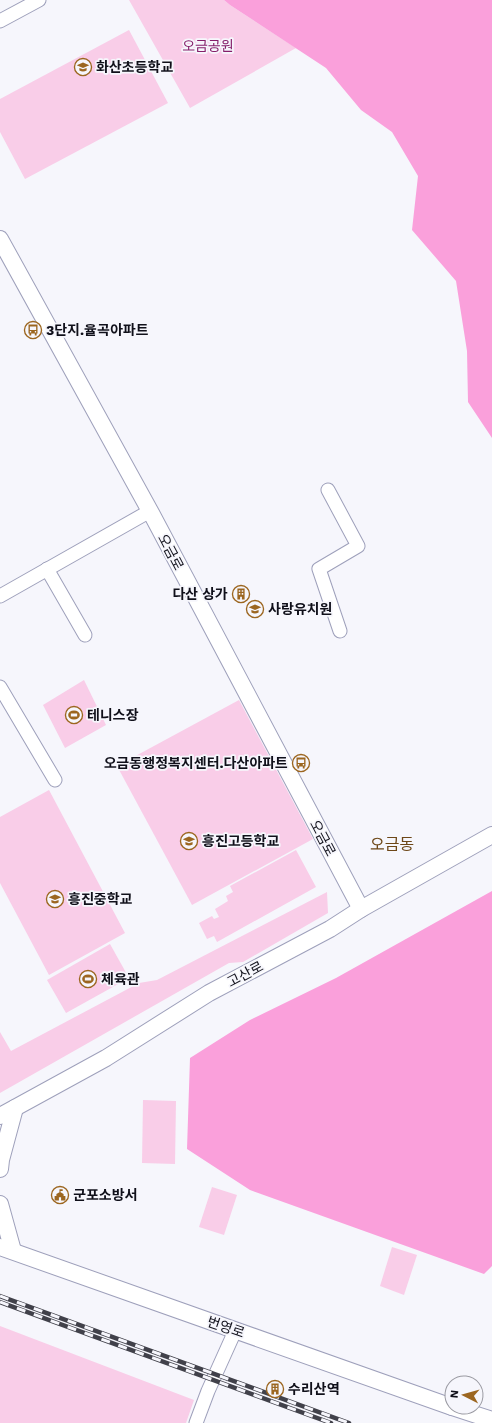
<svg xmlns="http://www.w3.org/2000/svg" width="492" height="1423" viewBox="0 0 492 1423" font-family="'Work Sans','Noto Sans KR',sans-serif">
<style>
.green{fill:#f9cde8}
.forest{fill:#faa0db}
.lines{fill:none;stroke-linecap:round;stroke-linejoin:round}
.minor-casing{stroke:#9ea0bb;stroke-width:15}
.tertiary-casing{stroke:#9ea0bb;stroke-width:18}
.minor{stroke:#fff;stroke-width:13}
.tertiary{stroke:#fff;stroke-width:16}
.rail-casing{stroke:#41414a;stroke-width:4.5}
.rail{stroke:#f6f6fc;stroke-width:3;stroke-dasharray:9;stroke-linecap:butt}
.labels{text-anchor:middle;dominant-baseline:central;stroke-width:3.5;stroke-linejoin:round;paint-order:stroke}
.park-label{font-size:14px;fill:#851e6a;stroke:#f6f6fc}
.poi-label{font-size:14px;font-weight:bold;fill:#10101a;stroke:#f6f6fc;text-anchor:start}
.street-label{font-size:14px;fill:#10101a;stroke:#f6f6fc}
.quarter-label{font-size:16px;fill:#6d4718;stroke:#f6f6fc}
</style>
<rect width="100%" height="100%" fill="#f6f6fc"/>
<!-- green -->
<g class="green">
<path d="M129 0H224L230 5 296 48 190 108Z"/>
<path d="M129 30 168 103 25 179 0 132V99Z"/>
<path d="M84 680 106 725 65 748 43 705Z"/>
<path d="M239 700 313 839 192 905 117 766Z"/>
<path d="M49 790 125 933 49 975 0 883V817Z"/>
<path d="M296 850 316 887 217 942 214 936 207 939 199 923 212 916 214 919 219 917 215 909 228 901 226 896 233 892 230 886Z"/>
<path d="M327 892 328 913 243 962 229 963 0 1093V1032L11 1051 139 983 157 980Z"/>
<path d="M110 944 129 978 66 1013 47 980Z"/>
<path d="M143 1100 176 1101 175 1164 142 1163Z"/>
<path d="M212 1187 237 1195 224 1235 199 1227Z"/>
<path d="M392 1247 417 1255 404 1295 380 1286Z"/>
<path d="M0 1326 194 1400 186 1423H0Z"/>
</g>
<!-- forest -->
<g class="forest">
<path d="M224 0H492V438L468 402 467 351 456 281 412 230 418 176 392 132 361 110 326 68 230 5Z"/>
<path d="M492 891V1266L484 1274 250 1190 187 1149 190 1058 250 1020 336 978Z"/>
</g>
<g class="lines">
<!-- minor casing -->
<g class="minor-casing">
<g id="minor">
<path d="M0 21 39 0"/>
<path d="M328 490 358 546 319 569 340 631"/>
<path d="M47 569 85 635"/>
<path d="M0 596 150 511"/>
<path d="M0 687 55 780"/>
<path d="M196 1423 208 1391 235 1331"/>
</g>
</g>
<!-- tertiary casing -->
<g class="tertiary-casing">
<g id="tertiary">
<path d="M0 239 150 511 361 909"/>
<path d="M0 1116 106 1058 209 993 330 929 361 909 492 835"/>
<path d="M0 1169 1 1160 15 1108"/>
<path d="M0 1204 13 1251"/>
<path d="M0 1247 452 1407"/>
<path d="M452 1407 492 1420"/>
</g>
</g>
<!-- minor -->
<use href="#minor" class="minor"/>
<!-- tertiary -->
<use href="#tertiary" class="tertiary"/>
<!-- rail casing -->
<g class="rail-casing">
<g id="rail">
<path d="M0 1296 349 1423"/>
<path d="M0 1302 331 1423"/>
</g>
</g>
<!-- rail -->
<use href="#rail" class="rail"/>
</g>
<!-- icons -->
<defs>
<g id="school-ring" transform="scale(0.9)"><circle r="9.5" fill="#f6f6fc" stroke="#9c6620" stroke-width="1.5"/><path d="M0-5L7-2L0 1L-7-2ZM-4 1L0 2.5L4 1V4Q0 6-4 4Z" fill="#9c6620"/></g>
<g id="bus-ring" transform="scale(0.9)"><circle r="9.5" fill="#f6f6fc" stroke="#9c6620" stroke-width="1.5"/><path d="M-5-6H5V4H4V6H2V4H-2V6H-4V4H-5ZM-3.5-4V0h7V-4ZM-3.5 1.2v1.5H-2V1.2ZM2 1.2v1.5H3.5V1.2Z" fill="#9c6620"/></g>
<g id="building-ring" transform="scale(0.9)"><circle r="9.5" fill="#f6f6fc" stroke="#9c6620" stroke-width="1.5"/><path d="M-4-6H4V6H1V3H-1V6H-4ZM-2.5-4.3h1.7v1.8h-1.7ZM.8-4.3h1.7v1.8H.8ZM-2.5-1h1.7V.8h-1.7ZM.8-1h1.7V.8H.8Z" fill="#9c6620"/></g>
<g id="stadium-ring" transform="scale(0.9)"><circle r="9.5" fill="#f6f6fc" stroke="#9c6620" stroke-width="1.5"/><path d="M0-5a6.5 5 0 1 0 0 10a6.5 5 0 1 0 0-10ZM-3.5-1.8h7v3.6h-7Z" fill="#9c6620"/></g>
<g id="civic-ring" transform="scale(0.9)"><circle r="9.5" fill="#f6f6fc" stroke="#9c6620" stroke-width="1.5"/><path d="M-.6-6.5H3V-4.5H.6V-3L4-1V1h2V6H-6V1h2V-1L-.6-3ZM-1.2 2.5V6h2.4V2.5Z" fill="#9c6620"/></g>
</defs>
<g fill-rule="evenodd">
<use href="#school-ring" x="83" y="67"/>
<use href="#bus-ring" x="33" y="330"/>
<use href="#building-ring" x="241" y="594"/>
<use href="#school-ring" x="255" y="609"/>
<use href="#stadium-ring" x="74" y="715"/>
<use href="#bus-ring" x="301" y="763"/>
<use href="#school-ring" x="189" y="841"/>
<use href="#school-ring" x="55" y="899"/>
<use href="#stadium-ring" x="88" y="979"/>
<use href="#civic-ring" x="60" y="1195"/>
<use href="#building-ring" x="275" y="1389"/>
</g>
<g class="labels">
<!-- park labels -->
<g class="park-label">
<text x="208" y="46">오금공원</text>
</g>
<!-- poi labels -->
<g class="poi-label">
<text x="96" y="67">화산초등학교</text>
<text x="46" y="330">3단지.율곡아파트</text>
<text x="228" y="594" text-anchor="end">다산 상가</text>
<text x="268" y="609">사랑유치원</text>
<text x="87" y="715">테니스장</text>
<text x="288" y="763" text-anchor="end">오금동행정복지센터.다산아파트</text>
<text x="202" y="841">흥진고등학교</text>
<text x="68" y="899">흥진중학교</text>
<text x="101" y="979">체육관</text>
<text x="73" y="1195">군포소방서</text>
<text x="288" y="1389">수리산역</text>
</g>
<!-- street labels -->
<g class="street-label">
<text transform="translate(171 552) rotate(62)">오금로</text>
<text transform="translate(323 838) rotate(62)">오금로</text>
<text transform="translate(245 974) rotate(-28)">고산로</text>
<text transform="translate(226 1327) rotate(19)">번영로</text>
</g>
<!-- quarter labels -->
<g class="quarter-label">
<text x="392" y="844">오금동</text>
</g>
</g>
<!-- north arrow -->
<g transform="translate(464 1395) rotate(276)"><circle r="19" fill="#f6f6fc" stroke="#9a9aa2"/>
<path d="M0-3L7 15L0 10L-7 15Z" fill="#9c6620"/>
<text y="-6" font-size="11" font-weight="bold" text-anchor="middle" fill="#10101a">N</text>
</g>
</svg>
